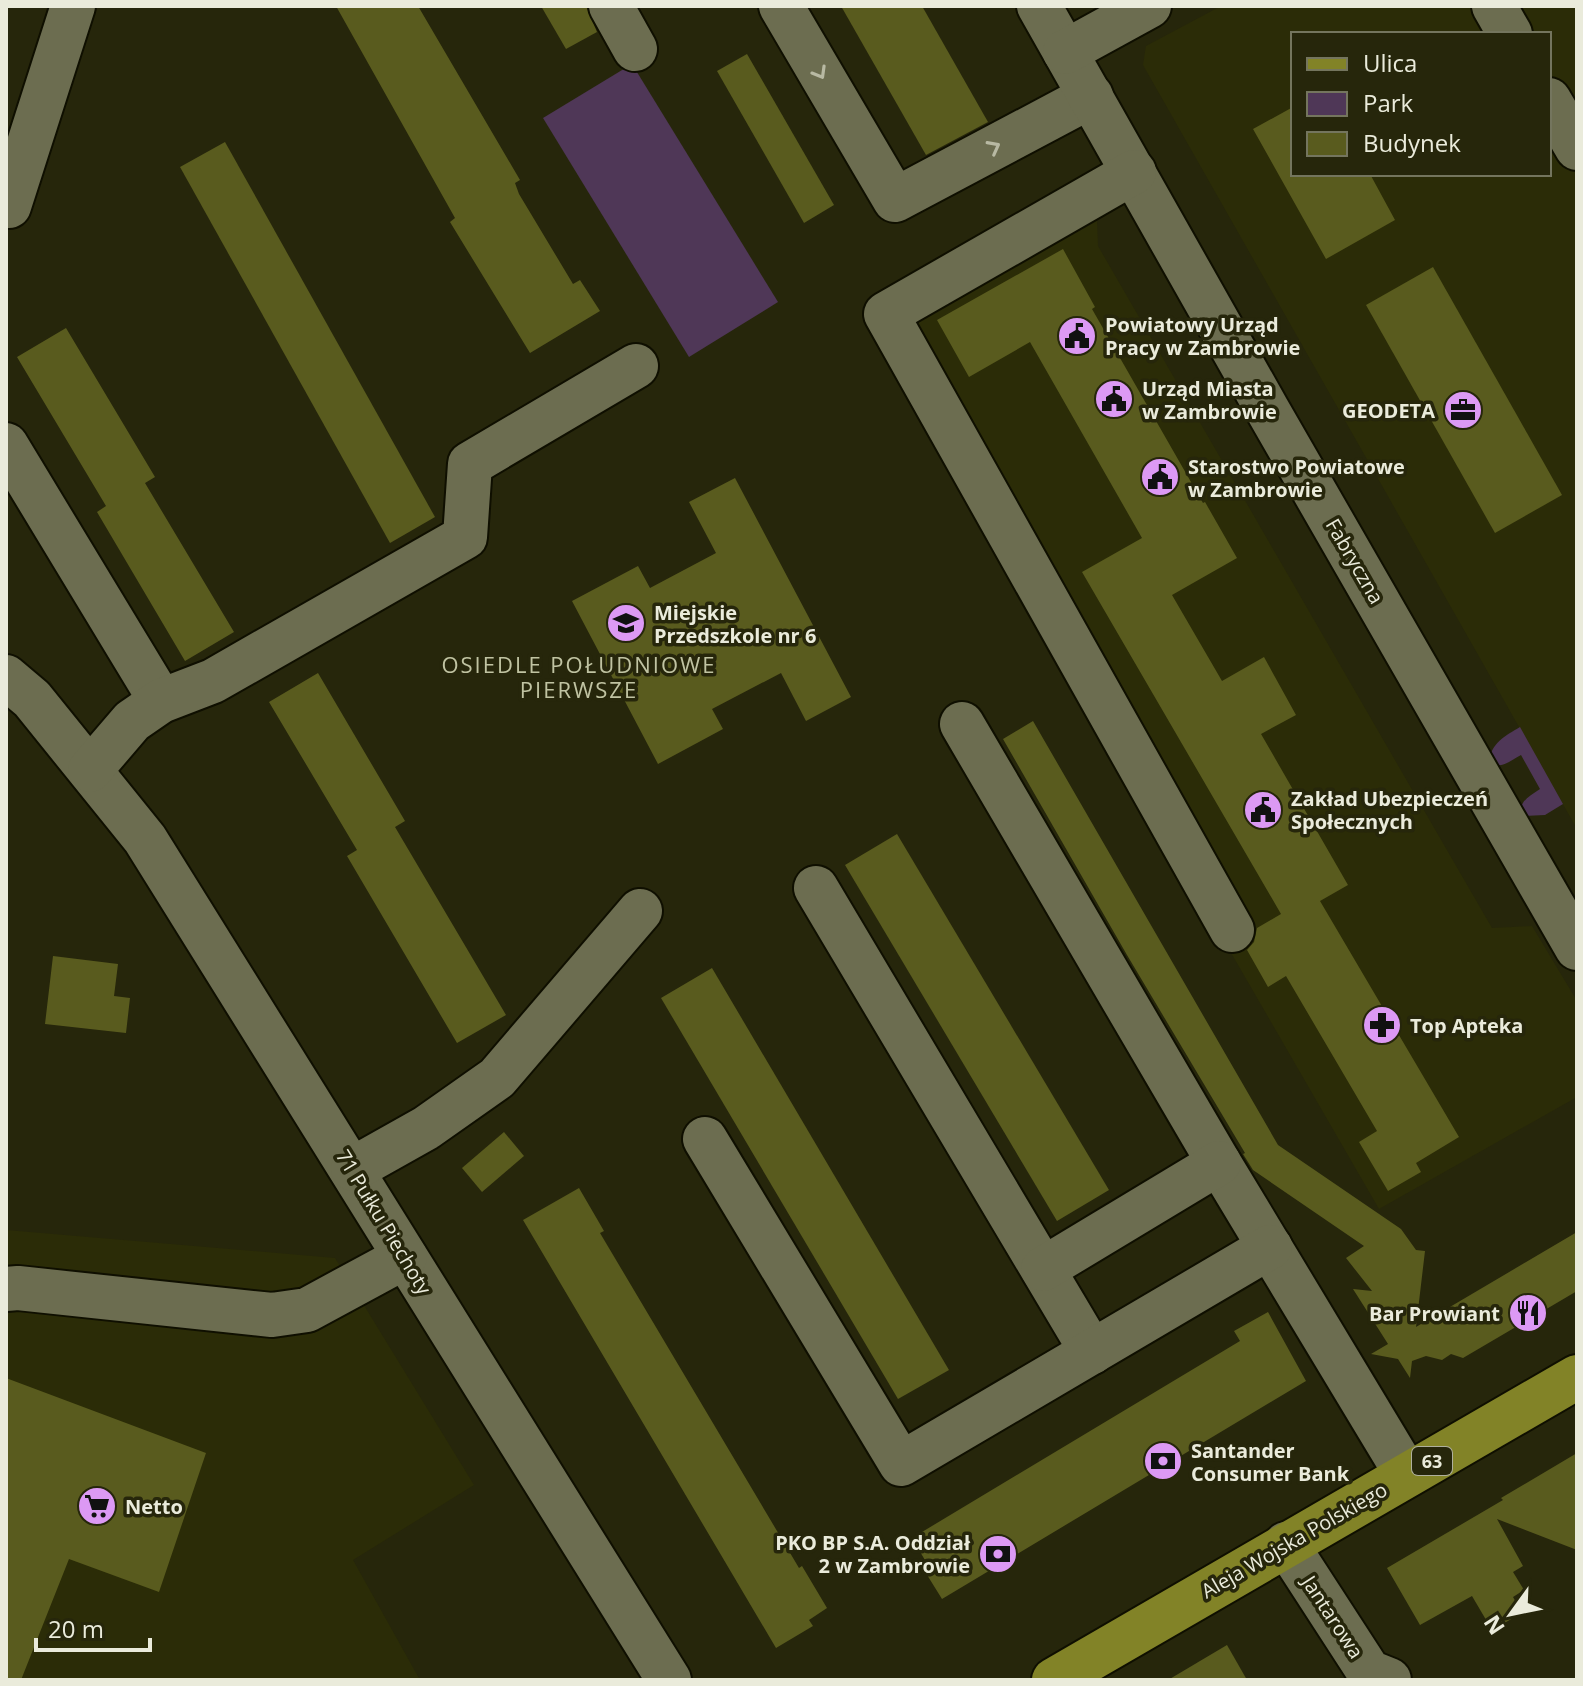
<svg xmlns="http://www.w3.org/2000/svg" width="1583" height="1686" viewBox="0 0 1583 1686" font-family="'Open Sans',sans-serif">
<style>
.built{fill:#2b2c07;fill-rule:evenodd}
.green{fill:#4f3757}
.building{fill:#595b1e}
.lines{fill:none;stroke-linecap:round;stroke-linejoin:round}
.minor-casing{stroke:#0f0f00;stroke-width:48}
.major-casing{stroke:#0f0f00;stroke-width:48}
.minor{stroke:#6c6d50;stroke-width:44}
.major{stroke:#828327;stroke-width:44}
.oneway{stroke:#b8b9a3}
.labels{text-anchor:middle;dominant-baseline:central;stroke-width:7;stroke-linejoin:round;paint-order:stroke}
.shield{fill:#26260b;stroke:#afb09d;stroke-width:2}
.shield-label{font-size:18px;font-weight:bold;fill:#eaebdb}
.poi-label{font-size:20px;font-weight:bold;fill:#eaebdb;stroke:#26260b;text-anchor:start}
.street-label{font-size:20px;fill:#eaebdb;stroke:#26260b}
.neighbourhood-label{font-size:22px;letter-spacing:2px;fill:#c0c3a2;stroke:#26260b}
</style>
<rect width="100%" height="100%" fill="#26260b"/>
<!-- built -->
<g class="built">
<path d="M1221 6H1577V829L1143 65 1146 46ZM1293 34H1549V174H1293Z"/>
<path d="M1095 174 1098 246 1492 928 1532 926 1577 1001V1097L1379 1209 862 314Z"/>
<path d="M6 1230 335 1258 474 1485 353 1560 420 1680H6Z"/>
</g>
<!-- green -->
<g class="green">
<path d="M632 64 778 302 689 357 543 118Z"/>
<path d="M1520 727 1563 804 1545 815 1521 816C1519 801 1528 797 1540 789L1521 755C1509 761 1502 770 1489 762 1491 743 1505 736 1520 727Z"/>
</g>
<!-- building -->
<g class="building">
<path d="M336 6H418L520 180 515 183 519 194 573 284 580 280 600 311 530 353 450 222 455 218Z"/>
<path d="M541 6H586L597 32 566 49Z"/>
<path d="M841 6H922L988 122 926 155Z"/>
<path d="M747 54 834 205 804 223 717 71Z"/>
<path d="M1293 107V174H1370L1395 220 1326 259 1253 129Z"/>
<path d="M225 142 435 517 390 543 180 167Z"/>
<path d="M1063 249 1095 307 1092 309 1203 503 1205 502 1237 558 1172 595 1222 681 1264 657 1296 715 1261 734 1348 885 1320 901 1459 1137 1416 1163 1421 1172 1388 1191 1359 1142 1377 1131 1286 976 1268 987 1247 950 1254 942 1257 928 1281 914 1082 572 1142 538 1030 342 969 377 937 320Z"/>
<path d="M1433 267 1562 495 1495 533 1366 305Z"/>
<path d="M66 328 155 477 145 483 234 632 185 661 97 512 106 506 17 357Z"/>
<path d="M735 478 851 697 806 721 781 673 712 709 723 729 658 764 572 601 638 566 650 588 716 553 689 502Z"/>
<path d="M318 673 405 821 395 827 506 1015 457 1043 347 856 357 850 269 702Z"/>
<path d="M1033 721 1278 1145 1401 1229 1416 1250 1425 1251 1416 1327 1577 1232V1291L1463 1358 1451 1354 1442 1360 1426 1356 1412 1361 1410 1378 1398 1359 1371 1354 1388 1344 1353 1289 1372 1291 1346 1258 1364 1246 1253 1170 1243 1154 1245 1153 1127 955 1003 739Z"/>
<path d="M897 834 1109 1190 1057 1221 845 865Z"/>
<path d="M53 956 118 964 114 996 130 998 126 1033 45 1024Z"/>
<path d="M712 968 949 1370 898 1399 661 998Z"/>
<path d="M504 1132 524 1156 482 1192 462 1168Z"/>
<path d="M579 1188 604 1231 600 1233 799 1568 802 1566 827 1608 809 1620 813 1626 776 1648 523 1220Z"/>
<path d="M1268 1312 1306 1381 942 1599 924 1570 929 1567 912 1538 1240 1341 1234 1331Z"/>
<path d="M6 1378 206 1453 159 1592 69 1559 21 1680H6Z"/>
<path d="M1577 1453V1550L1497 1519 1523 1566 1513 1572 1524 1590 1513 1597 1522 1613 1492 1630 1472 1596 1420 1625 1387 1568 1503 1500 1501 1498Z"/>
<path d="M1227 1645 1247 1680H1168Z"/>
</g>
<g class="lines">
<!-- minor casing -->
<g class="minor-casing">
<g id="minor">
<path d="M611 6 635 49"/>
<path d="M781 6 895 200 1091 96"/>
<path d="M1039 6 1267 409 1577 948"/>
<path d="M1494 6 1510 34"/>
<path d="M1065 52 1149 6"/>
<path d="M1549 100 1577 148"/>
<path d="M1134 172 886 314 1232 930"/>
<path d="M6 206H9L73 6"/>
<path d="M6 445 161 701"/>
<path d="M6 677 32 699 145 839 669 1680"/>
<path d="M962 724 1219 1163 1407 1475"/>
<path d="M90 770 132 721 161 701 213 681 465 537 470 464 636 366"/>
<path d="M816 888 1092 1352"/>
<path d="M705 1139 901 1464 1270 1247"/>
<path d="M353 1169 426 1128 497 1078 640 911"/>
<path d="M1043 1269 1219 1163"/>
<path d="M6 1289 18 1288 272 1315 307 1310 405 1257"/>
<path d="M1286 1544 1369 1672 1389 1680"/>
</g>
</g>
<!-- major casing -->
<g class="major-casing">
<path id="major" d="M1054 1680 1577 1377"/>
</g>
<!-- minor -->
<use href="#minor" class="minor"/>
<!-- major -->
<use href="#major" class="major"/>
</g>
<!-- one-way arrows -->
<defs><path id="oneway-chevron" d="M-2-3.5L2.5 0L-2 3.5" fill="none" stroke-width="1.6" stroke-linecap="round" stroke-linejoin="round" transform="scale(2)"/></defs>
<g class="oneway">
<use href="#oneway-chevron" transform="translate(820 73) rotate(60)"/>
<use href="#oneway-chevron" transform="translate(994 147) rotate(-28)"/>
</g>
<!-- icons -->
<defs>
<g id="civic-disc" transform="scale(2)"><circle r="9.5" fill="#dc99f4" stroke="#26260b"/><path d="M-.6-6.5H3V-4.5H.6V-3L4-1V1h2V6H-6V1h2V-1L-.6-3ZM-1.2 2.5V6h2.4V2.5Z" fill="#111"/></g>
<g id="office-disc" transform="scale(2)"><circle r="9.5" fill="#dc99f4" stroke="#26260b"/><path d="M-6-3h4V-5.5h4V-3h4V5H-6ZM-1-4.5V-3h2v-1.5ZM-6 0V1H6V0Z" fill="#111"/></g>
<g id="school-disc" transform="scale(2)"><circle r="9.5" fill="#dc99f4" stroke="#26260b"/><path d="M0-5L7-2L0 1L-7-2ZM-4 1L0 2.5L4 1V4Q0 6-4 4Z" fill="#111"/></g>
<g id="pharmacy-disc" transform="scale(2)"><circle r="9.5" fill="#dc99f4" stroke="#26260b"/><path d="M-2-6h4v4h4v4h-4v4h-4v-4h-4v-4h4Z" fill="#111"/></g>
<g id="restaurant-disc" transform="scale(2)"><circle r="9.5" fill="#dc99f4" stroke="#26260b"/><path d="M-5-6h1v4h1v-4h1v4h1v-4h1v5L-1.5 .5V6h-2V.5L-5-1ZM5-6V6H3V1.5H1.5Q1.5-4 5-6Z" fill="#111"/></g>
<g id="bank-disc" transform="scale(2)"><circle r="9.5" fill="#dc99f4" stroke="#26260b"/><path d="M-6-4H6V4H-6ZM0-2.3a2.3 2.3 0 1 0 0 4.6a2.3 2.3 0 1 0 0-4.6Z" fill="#111"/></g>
<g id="supermarket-disc" transform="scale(2)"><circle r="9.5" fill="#dc99f4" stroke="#26260b"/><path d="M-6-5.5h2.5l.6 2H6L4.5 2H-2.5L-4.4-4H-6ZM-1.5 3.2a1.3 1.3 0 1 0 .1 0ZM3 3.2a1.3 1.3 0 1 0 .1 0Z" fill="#111"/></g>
</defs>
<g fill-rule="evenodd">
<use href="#civic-disc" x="1077" y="336"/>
<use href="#civic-disc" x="1114" y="399"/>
<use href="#office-disc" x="1463" y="410"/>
<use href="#civic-disc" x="1160" y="477"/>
<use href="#school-disc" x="626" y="623"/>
<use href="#civic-disc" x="1263" y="810"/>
<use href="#pharmacy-disc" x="1382" y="1025"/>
<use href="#restaurant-disc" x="1528" y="1313"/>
<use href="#bank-disc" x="1163" y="1461"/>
<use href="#supermarket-disc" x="97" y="1506"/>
<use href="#bank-disc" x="998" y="1554"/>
</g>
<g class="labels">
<!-- shield labels -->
<rect class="shield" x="1412" y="1447" width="40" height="28" rx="6"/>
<g class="shield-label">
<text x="1432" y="1461">63</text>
</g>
<!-- poi labels -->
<g class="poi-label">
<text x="1105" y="324">Powiatowy Urząd<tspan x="1105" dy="23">Pracy w Zambrowie</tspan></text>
<text x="1142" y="388">Urząd Miasta<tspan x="1142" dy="23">w Zambrowie</tspan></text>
<text x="1435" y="410" text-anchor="end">GEODETA</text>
<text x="1188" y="466">Starostwo Powiatowe<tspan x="1188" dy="23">w Zambrowie</tspan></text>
<text x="654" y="612">Miejskie<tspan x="654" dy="23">Przedszkole nr 6</tspan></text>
<text x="1291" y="798">Zakład Ubezpieczeń<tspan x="1291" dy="23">Społecznych</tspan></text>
<text x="1410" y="1025">Top Apteka</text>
<text x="1500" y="1313" text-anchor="end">Bar Prowiant</text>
<text x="1191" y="1450">Santander<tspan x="1191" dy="23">Consumer Bank</tspan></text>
<text x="125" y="1506">Netto</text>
<text x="970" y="1542" text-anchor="end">PKO BP S.A. Oddział<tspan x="970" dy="23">2 w Zambrowie</tspan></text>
</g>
<!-- street labels -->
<g class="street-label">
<text transform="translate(1355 561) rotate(60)">Fabryczna</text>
<text transform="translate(384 1222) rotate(59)">71 Pułku Piechoty</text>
<text transform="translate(1294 1540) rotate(-30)">Aleja Wojska Polskiego</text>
<text transform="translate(1333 1617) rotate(57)">Jantarowa</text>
</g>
<!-- neighbourhood labels -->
<g class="neighbourhood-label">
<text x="579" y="664">OSIEDLE POŁUDNIOWE<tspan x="579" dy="25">PIERWSZE</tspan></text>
</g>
</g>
<!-- border -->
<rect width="1583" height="1686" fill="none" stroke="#eaebdb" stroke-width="16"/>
<!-- legend -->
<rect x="1291" y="32" width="260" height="144" fill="#26260b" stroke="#74755e" stroke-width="2"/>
<rect x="1307" y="58" width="40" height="12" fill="#828327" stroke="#74755e" stroke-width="2"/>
<text x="1363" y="72" font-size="24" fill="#eaebdb">Ulica</text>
<rect x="1307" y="92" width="40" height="24" fill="#4f3757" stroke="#74755e" stroke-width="2"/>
<text x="1363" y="112" font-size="24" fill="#eaebdb">Park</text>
<rect x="1307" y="132" width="40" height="24" fill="#595b1e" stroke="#74755e" stroke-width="2"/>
<text x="1363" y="152" font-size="24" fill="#eaebdb">Budynek</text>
<!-- north arrow -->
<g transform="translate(1511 1614) rotate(237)" stroke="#26260b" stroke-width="6" paint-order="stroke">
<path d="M0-6L14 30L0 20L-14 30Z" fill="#eaebdb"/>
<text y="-12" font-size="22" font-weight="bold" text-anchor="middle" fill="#eaebdb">N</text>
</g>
<!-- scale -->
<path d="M36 1638v12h114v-12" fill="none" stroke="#eaebdb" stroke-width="4"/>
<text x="48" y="1638" font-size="24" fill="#eaebdb" stroke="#26260b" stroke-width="6" paint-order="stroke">20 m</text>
</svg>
